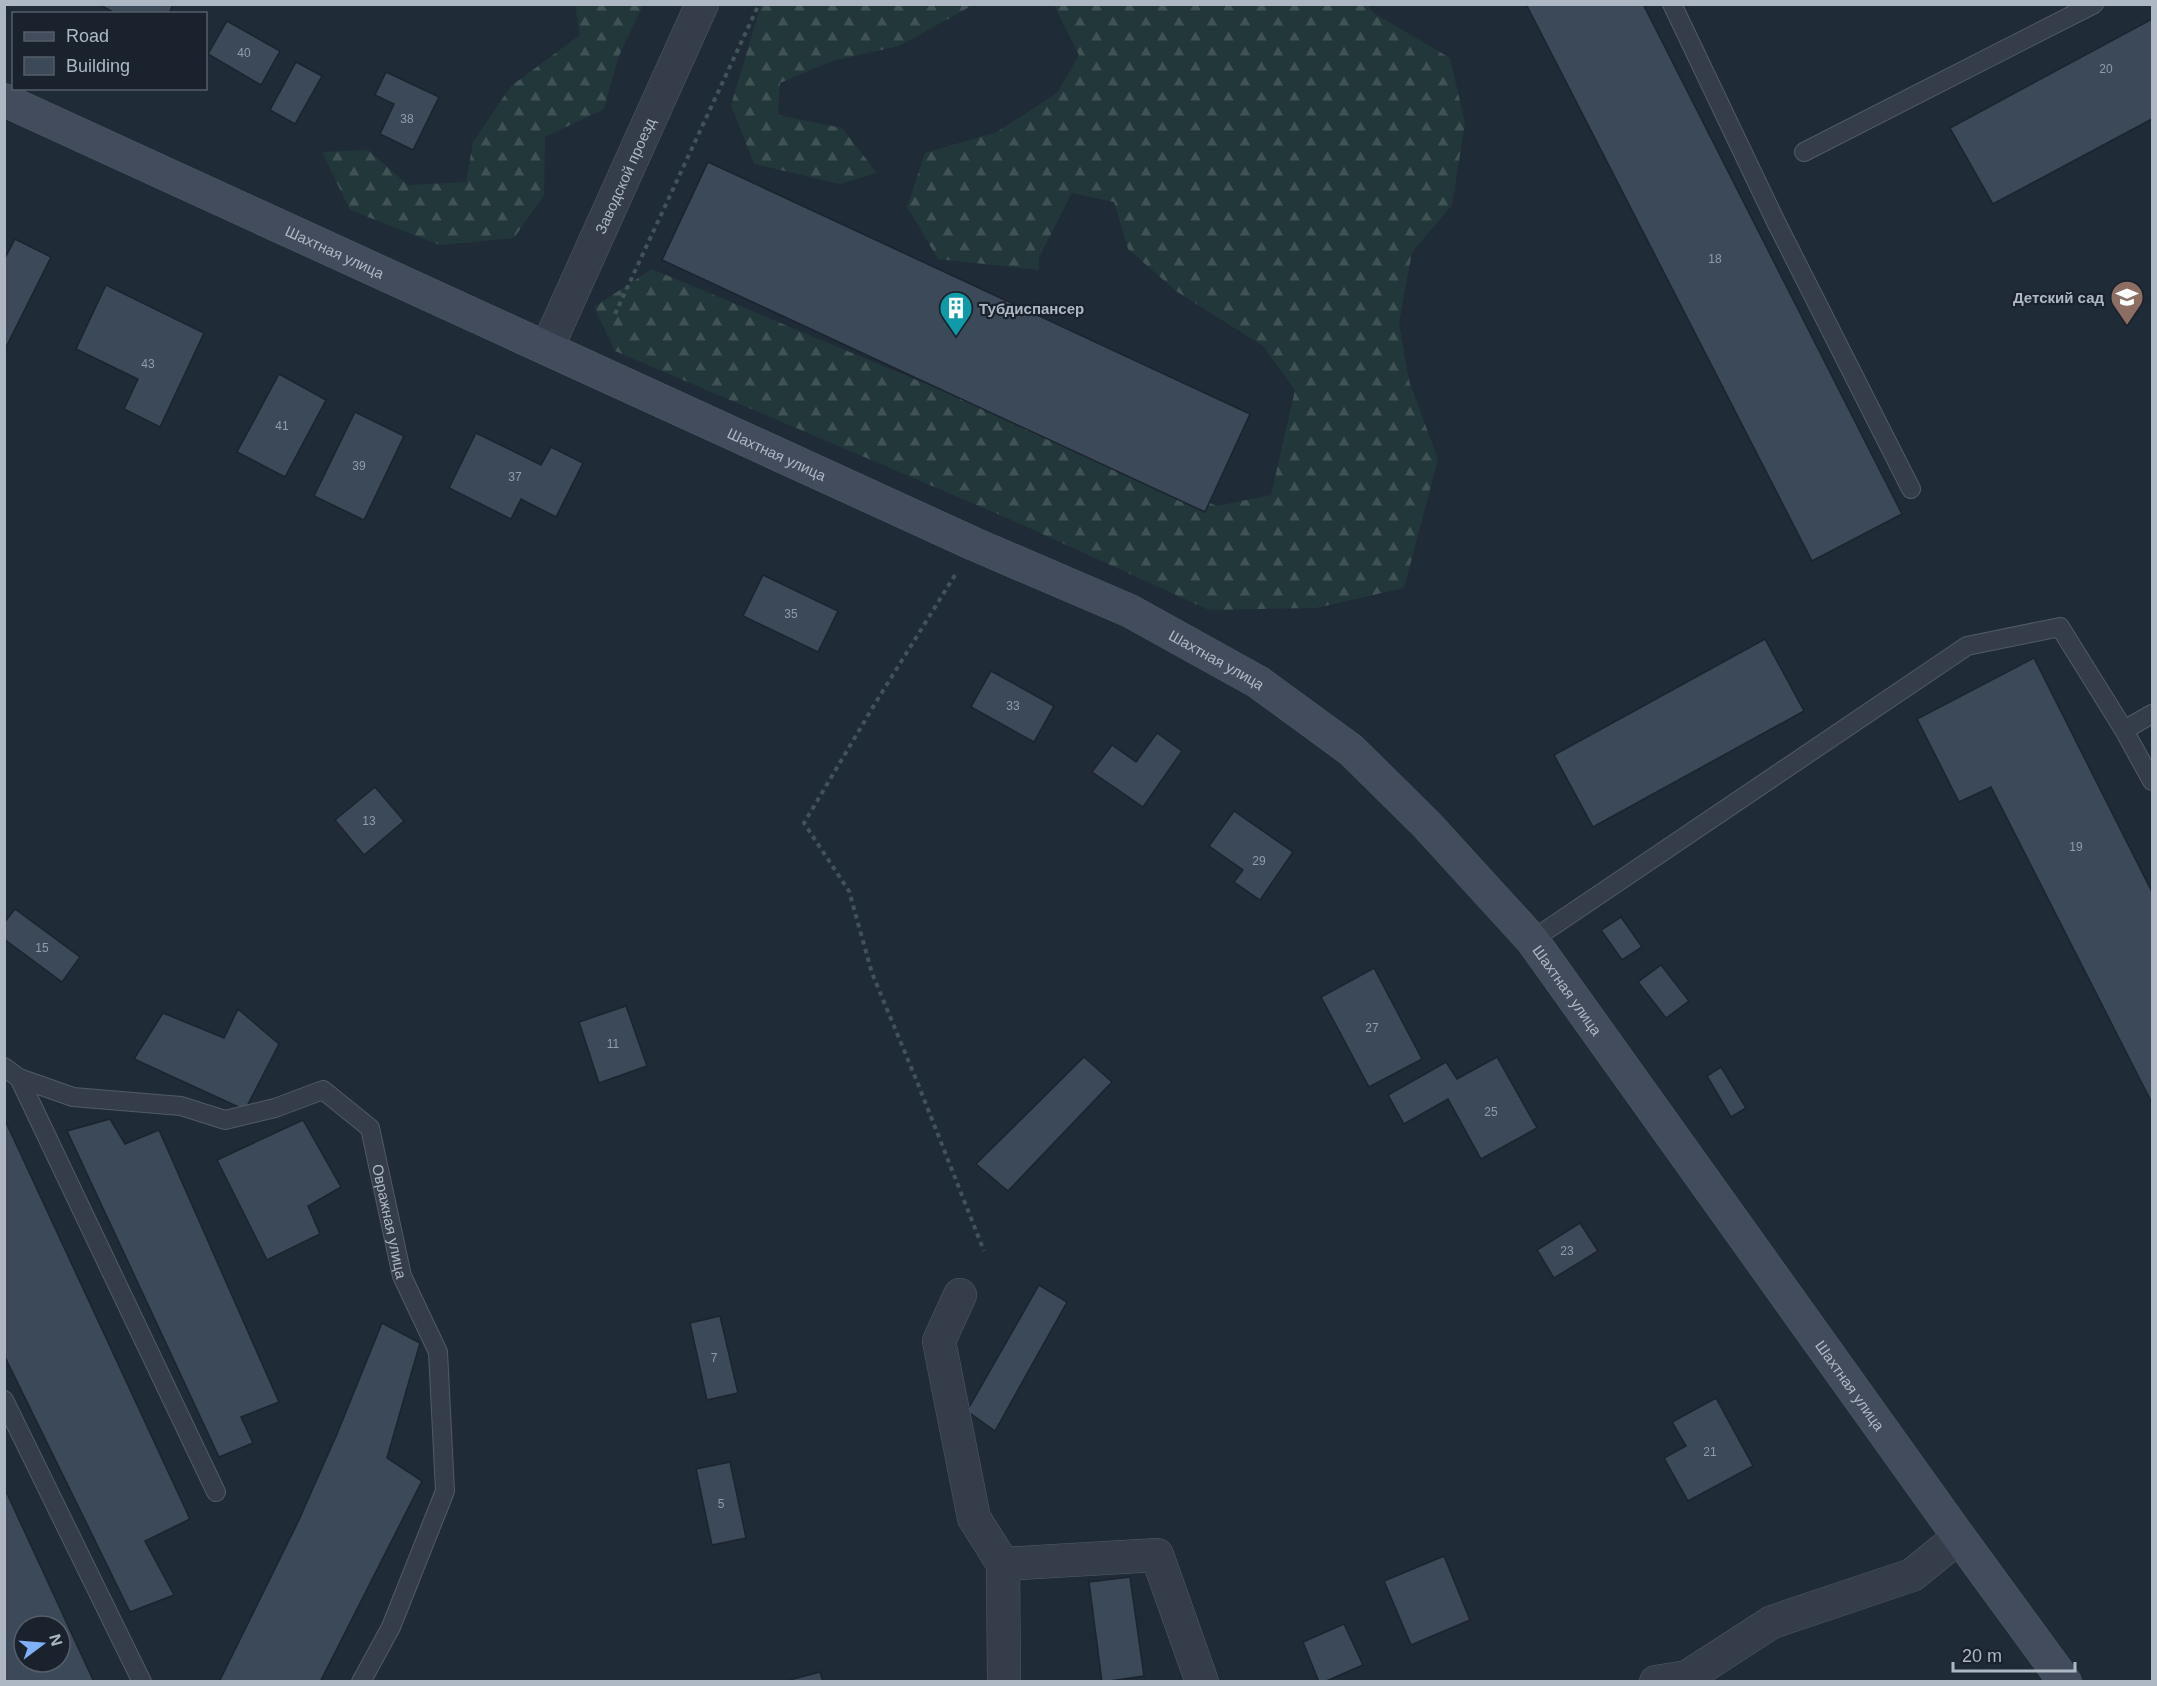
<svg xmlns="http://www.w3.org/2000/svg" width="2157" height="1686" viewBox="0 0 2157 1686" font-family="Helvetica,sans-serif">
<style>
.forest{fill:url(#forest-firs)}
.building{fill:#3c4958;stroke:#1b242f;stroke-width:1.5;fill-rule:evenodd}
.lines{fill:none;stroke-linecap:round;stroke-linejoin:round}
.service-casing{stroke:#515b66;stroke-width:20}
.minor-casing{stroke:#515b66;stroke-width:34}
.tertiary-casing{stroke:#515b66;stroke-width:34}
.secondary-casing{stroke:#515b66;stroke-width:34}
.path{stroke:#405457;stroke-width:4;stroke-dasharray:4.5 4.5;stroke-linecap:butt}
.service{stroke:#343d49;stroke-width:18}
.minor{stroke:#343d49;stroke-width:33}
.tertiary{stroke:#343d49;stroke-width:33}
.secondary{stroke:#424c5c;stroke-width:33}
.labels{text-anchor:middle;dominant-baseline:central;stroke-width:4.5;stroke-linejoin:round;paint-order:stroke}
.number-label{font-size:12px;fill:#929caa}
.street-label{font-size:15px;fill:#aeb8c5;stroke:#1a222d}
.poi-label{font-size:15px;font-weight:bold;fill:#aeb8c5;stroke:#1a222d;text-anchor:end}
</style>
<defs>
<pattern id="forest-firs" width="22" height="20" patternUnits="userSpaceOnUse" patternTransform="scale(1.5)"><rect width="22" height="20" fill="#223739"/><path d="M5 1l3.5 6h-7zM16 11l3.5 6h-7z" fill="#405254"/></pattern>
</defs>
<rect width="100%" height="100%" fill="#202b38"/>
<!-- forest -->
<g class="forest">
<path d="M575 5H643L618 58 604 109 545 137 544 195 514 238 440 245 350 210 322 152 368 150 408 185 466 182 473 142 511 86 580 35Z"/>
<path d="M761 5V4L973 5 899 46 832 61 780 83 778 115 842 128 877 173 840 184 754 164 731 105Z"/>
<path d="M1054 5H1368L1372 12 1450 58 1465 123 1452 205 1412 252 1399 323 1409 381 1438 459 1404 588 1316 608 1209 610 1005 517 615 351 594 307 652 269 1217 506 1271 495 1295 390 1263 346 1176 291 1128 249 1114 202 1072 193 1039 257V270L938 259 907 207 925 153 997 132 1057 93 1079 55Z"/>
</g>
<!-- building -->
<g class="building">
<path d="M99 4H173L169 14H116Z"/>
<path d="M1526 4H1643L1902 514 1812 561Z"/>
<path d="M2152 19V119L1993 204 1950 128Z"/>
<path d="M227 21 280 51 261 85 208 54Z"/>
<path d="M296 62 322 76 295 124 270 110Z"/>
<path d="M386 72 439 97 413 150 380 134 394 104 375 95Z"/>
<path d="M708 162 1250 414 1205 512 662 260Z"/>
<path d="M15 239 51 257 4 351V260Z"/>
<path d="M106 285 204 333 160 427 124 409 138 379 76 349Z"/>
<path d="M279 374 326 400 285 477 237 452Z"/>
<path d="M355 412 404 436 364 520 314 496Z"/>
<path d="M476 433 541 465 551 447 583 463 556 517 521 499 511 519 449 488Z"/>
<path d="M763 575 838 611 818 652 743 616Z"/>
<path d="M1765 639 1804 711 1593 827 1554 755Z"/>
<path d="M2034 658 2152 892V1103L1991 787 1959 802 1917 719Z"/>
<path d="M991 671 1054 706 1034 742 971 707Z"/>
<path d="M1157 733 1182 751 1143 807 1092 772 1112 745 1136 762Z"/>
<path d="M375 787 404 821 364 855 335 820Z"/>
<path d="M1234 811 1293 852 1260 900 1234 882 1243 870 1209 846Z"/>
<path d="M15 909 80 957 62 982 4 939V923Z"/>
<path d="M1621 917 1642 947 1622 960 1601 930Z"/>
<path d="M1661 965 1689 1001 1666 1018 1638 982Z"/>
<path d="M1374 968 1422 1059 1369 1087 1321 997Z"/>
<path d="M626 1006 647 1066 599 1083 579 1022Z"/>
<path d="M238 1009 279 1044 245 1110 134 1059 163 1013 224 1038Z"/>
<path d="M1084 1057 1112 1082 1008 1191 976 1164Z"/>
<path d="M1497 1057 1537 1128 1481 1159 1448 1099 1404 1124 1388 1095 1446 1062 1457 1079Z"/>
<path d="M1721 1067 1746 1108 1731 1117 1707 1076Z"/>
<path d="M4 1118 190 1519 145 1541 174 1595 130 1612 4 1355Z"/>
<path d="M110 1119 125 1144 159 1130 279 1402 241 1417 253 1443 219 1457 67 1131Z"/>
<path d="M303 1120 341 1187 308 1206 320 1234 267 1260 217 1160Z"/>
<path d="M1580 1223 1598 1251 1554 1278 1537 1250Z"/>
<path d="M1039 1285 1067 1302 995 1431 967 1411Z"/>
<path d="M720 1316 738 1393 707 1400 690 1323Z"/>
<path d="M382 1323 420 1343 387 1458 422 1481 320 1682H219L298 1522 337 1434Z"/>
<path d="M1716 1398 1753 1466 1688 1501 1664 1458 1686 1446 1672 1422Z"/>
<path d="M730 1462 746 1538 712 1545 696 1469Z"/>
<path d="M4 1487 94 1682H4ZM24 1626H60V1662H24Z"/>
<path d="M1444 1556 1470 1620 1411 1645 1384 1581Z"/>
<path d="M1130 1577 1144 1676 1102 1682 1089 1582Z"/>
<path d="M1344 1624 1363 1665 1324 1682H1319L1303 1642Z"/>
<path d="M820 1672 823 1682H786V1681Z"/>
</g>
<g class="lines">
<!-- service casing -->
<g class="service-casing">
<g id="service">
<path d="M1672 4 1775 220 1911 489"/>
<path d="M1804 152 2094 4"/>
<path d="M2124 730 2152 714"/>
<path d="M1532 940 1967 646 2060 627 2124 730 2152 781"/>
<path id="s1" d="M4 1067 19 1078 73 1097 181 1106 225 1120 275 1108 323 1090 370 1128 402 1276 438 1352 445 1491 391 1627 361 1682"/>
<path d="M19 1078 216 1492"/>
<path d="M4 1400 142 1682"/>
</g>
</g>
<!-- minor casing -->
<g class="minor-casing">
<g id="minor">
<path d="M960 1295 939 1341 974 1518 1003 1564"/>
<path d="M1003 1564 1157 1555 1202 1682"/>
<path d="M1003 1564 1004 1682"/>
<path d="M1656 1682 1687 1677 1772 1622 1912 1575 1959 1537"/>
</g>
</g>
<!-- tertiary casing -->
<g class="tertiary-casing">
<g id="tertiary">
<path id="s2" d="M547 348 702 4"/>
</g>
</g>
<!-- secondary casing -->
<g class="secondary-casing">
<g id="secondary">
<path id="s3" d="M4 100 974 544 1130 611 1258 682 1351 750 1427 825 1532 940 1959 1537 2065 1682"/>
</g>
</g>
<!-- path -->
<g class="path">
<path d="M615 314 759 4"/>
<path d="M955 575 876 702 804 823 849 891 872 973 918 1084 984 1251"/>
</g>
<!-- service -->
<use href="#service" class="service"/>
<!-- minor -->
<use href="#minor" class="minor"/>
<!-- tertiary -->
<use href="#tertiary" class="tertiary"/>
<!-- secondary -->
<use href="#secondary" class="secondary"/>
</g>
<!-- icons -->
<defs>
<g id="school-pin" transform="scale(1.725)"><path d="M0 17L-7.5 6A9.5 9.5 0 1 1 7.5 6Z" fill="#8d6e63" stroke="#1a222d"/><path d="M0-5L7-2L0 1L-7-2ZM-4 1L0 2.5L4 1V4Q0 6-4 4Z" fill="#fff"/></g>
<g id="building-pin" transform="scale(1.725)"><path d="M0 17L-7.5 6A9.5 9.5 0 1 1 7.5 6Z" fill="#0f9aa8" stroke="#1a222d"/><path d="M-4-6H4V6H1V3H-1V6H-4ZM-2.5-4.3h1.7v1.8h-1.7ZM.8-4.3h1.7v1.8H.8ZM-2.5-1h1.7V.8h-1.7ZM.8-1h1.7V.8H.8Z" fill="#fff"/></g>
</defs>
<g fill-rule="evenodd">
<use href="#school-pin" x="2127" y="297"/>
<use href="#building-pin" x="956" y="308"/>
</g>
<g class="labels">
<!-- number labels -->
<g class="number-label">
<text x="244" y="53">40</text>
<text x="2106" y="69">20</text>
<text x="407" y="119">38</text>
<text x="1715" y="259">18</text>
<text x="148" y="364">43</text>
<text x="282" y="426">41</text>
<text x="359" y="466">39</text>
<text x="515" y="477">37</text>
<text x="791" y="614">35</text>
<text x="1013" y="706">33</text>
<text x="369" y="821">13</text>
<text x="2076" y="847">19</text>
<text x="1259" y="861">29</text>
<text x="42" y="948">15</text>
<text x="1372" y="1028">27</text>
<text x="613" y="1044">11</text>
<text x="1491" y="1112">25</text>
<text x="1567" y="1251">23</text>
<text x="714" y="1358">7</text>
<text x="1710" y="1452">21</text>
<text x="721" y="1504">5</text>
</g>
<!-- street labels -->
<g class="street-label">
<text stroke="none"><textPath href="#s2" startOffset="189">Заводской проезд</textPath></text>
<text stroke="none"><textPath href="#s3" startOffset="364">Шахтная улица</textPath></text>
<text stroke="none"><textPath href="#s3" startOffset="850">Шахтная улица</textPath></text>
<text stroke="none"><textPath href="#s3" startOffset="1336">Шахтная улица</textPath></text>
<text stroke="none"><textPath href="#s3" startOffset="1822">Шахтная улица</textPath></text>
<text stroke="none"><textPath href="#s1" startOffset="489">Овражная улица</textPath></text>
<text stroke="none"><textPath href="#s3" startOffset="2308">Шахтная улица</textPath></text>
</g>
<!-- poi labels -->
<g class="poi-label">
<text x="2104" y="297">Детский сад</text>
<text x="979" y="308" text-anchor="start">Тубдиспансер</text>
</g>
</g>
<!-- border -->
<rect width="2157" height="1686" fill="none" stroke="#aeb8c5" stroke-width="12"/>
<!-- legend -->
<rect x="12" y="12" width="195" height="78" fill="#1a222d" stroke="#555e6a" stroke-width="1.5"/>
<rect x="24" y="32" width="30" height="9" fill="#424c5c" stroke="#555e6a" stroke-width="1.5"/>
<text x="66" y="42" font-size="18" fill="#aeb8c5">Road</text>
<rect x="24" y="57" width="30" height="18" fill="#3c4958" stroke="#555e6a" stroke-width="1.5"/>
<text x="66" y="72" font-size="18" fill="#aeb8c5">Building</text>
<!-- north arrow -->
<g transform="translate(42 1644) rotate(74)"><circle r="28" fill="#1a222d" stroke="#555e6a" stroke-width="1.5"/>
<path d="M0-4.5L10 22L0 15L-10 22Z" fill="#80b1f8"/>
<text y="-9" font-size="16" font-weight="bold" text-anchor="middle" fill="#aeb8c5">N</text>
</g>
<!-- scale -->
<path d="M1953 1662v9h122v-9" fill="none" stroke="#aeb8c5" stroke-width="3"/>
<text x="1962" y="1662" font-size="18" fill="#aeb8c5" stroke="#1a222d" stroke-width="4.5" paint-order="stroke">20 m</text>
</svg>
